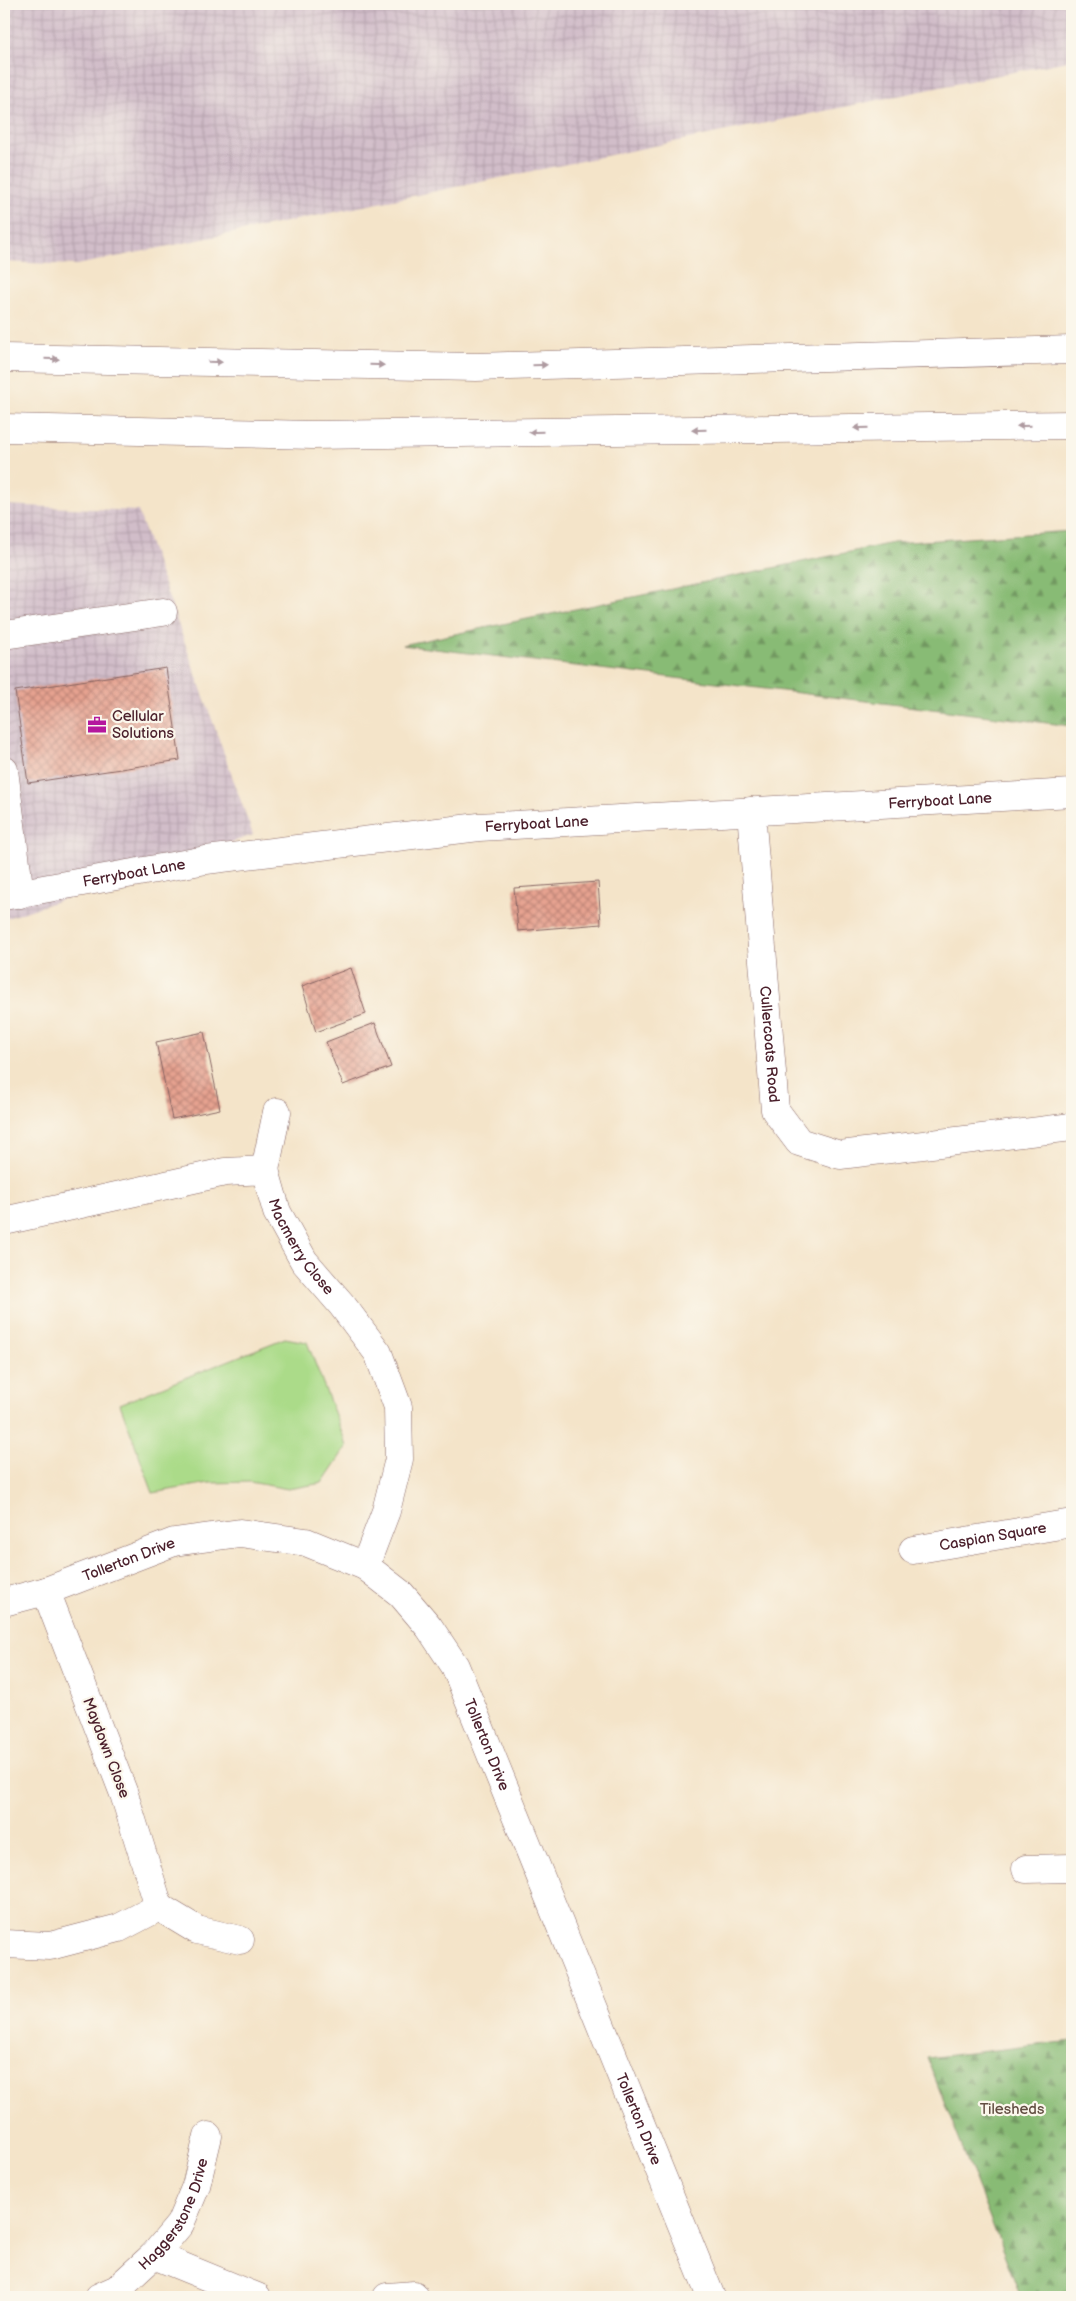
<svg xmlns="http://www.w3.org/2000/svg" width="1076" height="2301" viewBox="0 0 1076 2301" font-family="'Balsamiq Sans',sans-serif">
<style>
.industrial{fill:url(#industrial-grid)}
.forest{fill:url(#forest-firs);stroke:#696d50}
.green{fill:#abdb89;stroke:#7a7d5a}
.building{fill:url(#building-cross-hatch)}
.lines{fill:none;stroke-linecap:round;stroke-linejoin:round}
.minor-casing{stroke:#866462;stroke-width:29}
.highway-casing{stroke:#866462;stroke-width:29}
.minor{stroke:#fff;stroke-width:28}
.highway{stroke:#fff;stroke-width:28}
.oneway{fill:#ae9aa0}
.labels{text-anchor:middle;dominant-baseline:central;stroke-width:4.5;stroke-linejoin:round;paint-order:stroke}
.poi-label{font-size:15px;fill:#4a1f2b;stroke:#fbf7ec;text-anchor:start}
.street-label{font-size:15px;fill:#4a1f2b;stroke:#fbf7ec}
.park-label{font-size:15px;fill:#624e42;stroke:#fbf7ec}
</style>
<defs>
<pattern id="industrial-grid" width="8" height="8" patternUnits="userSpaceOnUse" patternTransform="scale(1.25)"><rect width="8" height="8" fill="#d1bdc9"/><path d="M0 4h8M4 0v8" fill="none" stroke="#b5a2ad"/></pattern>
<pattern id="forest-firs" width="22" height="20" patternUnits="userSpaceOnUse" patternTransform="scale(1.25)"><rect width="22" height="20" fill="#88bb75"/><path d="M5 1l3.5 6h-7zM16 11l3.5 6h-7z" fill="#719760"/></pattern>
<pattern id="building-cross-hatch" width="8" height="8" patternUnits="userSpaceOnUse" patternTransform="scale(1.25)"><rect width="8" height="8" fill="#e6a290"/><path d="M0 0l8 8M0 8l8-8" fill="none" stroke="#bc8376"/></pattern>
</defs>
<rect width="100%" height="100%" fill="#fbf7ec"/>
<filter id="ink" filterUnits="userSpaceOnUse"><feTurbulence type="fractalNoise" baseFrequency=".02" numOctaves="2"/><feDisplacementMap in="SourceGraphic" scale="10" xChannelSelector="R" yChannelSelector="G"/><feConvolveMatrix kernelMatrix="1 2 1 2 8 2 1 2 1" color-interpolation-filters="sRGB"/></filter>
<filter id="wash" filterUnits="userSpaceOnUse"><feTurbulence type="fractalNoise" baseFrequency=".0096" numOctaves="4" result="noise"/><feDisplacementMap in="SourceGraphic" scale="20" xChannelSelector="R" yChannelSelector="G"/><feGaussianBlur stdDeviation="1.12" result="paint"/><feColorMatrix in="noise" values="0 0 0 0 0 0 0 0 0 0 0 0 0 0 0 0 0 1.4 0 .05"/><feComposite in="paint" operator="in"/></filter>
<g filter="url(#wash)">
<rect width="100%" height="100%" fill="#f4e4c9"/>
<!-- industrial -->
<g class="industrial">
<path d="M4 4H1072V60L77 265 4 262Z"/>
<path d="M4 505 138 511 253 835 4 919Z"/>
</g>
<!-- forest -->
<g class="forest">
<path d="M1072 531V726L402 645 893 543Z"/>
<path d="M1072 2041V2297H1021L927 2058Z"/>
</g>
<!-- green -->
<path class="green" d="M285 1338 307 1342 347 1446 322 1483 288 1489 250 1482 209 1483 153 1493 120 1404Z"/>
<g id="blocks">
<!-- building -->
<g class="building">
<path d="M166 668 180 760 28 783 15 691Z"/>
<path d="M598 882 601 924 518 931 514 888Z"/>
<path d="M351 968 366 1014 316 1032 302 986Z"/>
<path d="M375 1023 391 1067 343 1085 326 1042Z"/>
<path d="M204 1032 220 1109 172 1119 156 1042Z"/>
</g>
</g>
</g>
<g filter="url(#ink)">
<use href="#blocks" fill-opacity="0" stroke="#866462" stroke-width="1"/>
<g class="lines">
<!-- minor casing -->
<g class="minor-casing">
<g id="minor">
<path d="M4 635 163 612"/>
<path d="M4 770 20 894"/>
<path id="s1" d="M751 811 775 1110 799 1142 840 1155 1072 1127"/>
<path id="s2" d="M4 896 206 860 479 827 1072 793"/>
<path d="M265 1170 277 1112"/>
<path id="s3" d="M4 1221 225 1172 265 1170 277 1212 304 1261 342 1305 378 1353 398 1407 399 1459 386 1511 365 1566"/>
<path id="s4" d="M913 1550 1072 1523"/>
<path id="s5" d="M4 1602 46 1591 174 1542 240 1533 306 1542 365 1566 401 1594 429 1627 455 1666 711 2297"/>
<path d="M1026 1869 1072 1868"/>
<path d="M159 1907 197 1930 240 1940"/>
<path d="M4 1944 50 1946 119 1928 159 1907 124 1794 46 1591"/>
<path d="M154 2255 257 2297"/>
<path id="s6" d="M99 2297 117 2289 154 2255 180 2224 196 2186 208 2136"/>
<path d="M387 2297 414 2295"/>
</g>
</g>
<!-- highway casing -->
<g class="highway-casing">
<g id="highway">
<path d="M4 358 476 367 1072 350"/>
<path d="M4 428 313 435 1072 425"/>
</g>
</g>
<!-- minor -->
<use href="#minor" class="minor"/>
<!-- highway -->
<use href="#highway" class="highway"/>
</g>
<!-- one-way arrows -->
<defs><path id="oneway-solid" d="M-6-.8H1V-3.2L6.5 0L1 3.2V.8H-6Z" transform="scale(1.25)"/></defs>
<g class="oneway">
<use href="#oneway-solid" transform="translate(52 359) rotate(1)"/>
<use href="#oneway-solid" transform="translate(215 362) rotate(1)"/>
<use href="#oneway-solid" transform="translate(377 365) rotate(1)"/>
<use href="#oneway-solid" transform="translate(540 365) rotate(-2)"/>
<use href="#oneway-solid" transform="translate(1024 426) rotate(179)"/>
<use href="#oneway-solid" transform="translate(861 428) rotate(179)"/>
<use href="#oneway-solid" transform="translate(699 430) rotate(179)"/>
<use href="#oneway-solid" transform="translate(536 432) rotate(179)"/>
</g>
</g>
<!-- icons -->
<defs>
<g id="office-bare" transform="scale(1.5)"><path d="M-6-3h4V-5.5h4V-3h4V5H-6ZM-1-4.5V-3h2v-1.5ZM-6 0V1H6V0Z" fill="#b5179e" stroke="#fbf7ec" stroke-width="2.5" paint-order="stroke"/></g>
</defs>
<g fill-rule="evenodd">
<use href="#office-bare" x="97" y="725"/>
</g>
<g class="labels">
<!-- poi labels -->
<g class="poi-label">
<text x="112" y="716">Cellular<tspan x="112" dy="17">Solutions</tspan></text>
</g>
<!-- street labels -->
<g class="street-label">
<text stroke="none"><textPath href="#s2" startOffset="942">Ferryboat Lane</textPath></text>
<text stroke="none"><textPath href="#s2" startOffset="538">Ferryboat Lane</textPath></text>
<text stroke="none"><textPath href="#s2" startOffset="132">Ferryboat Lane</textPath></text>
<text stroke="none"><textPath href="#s1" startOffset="234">Cullercoats Road</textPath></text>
<text stroke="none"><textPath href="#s3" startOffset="352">Macmerry Close</textPath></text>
<text stroke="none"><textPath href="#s4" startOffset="81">Caspian Square</textPath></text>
<text stroke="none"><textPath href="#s5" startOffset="132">Tollerton Drive</textPath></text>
<text stroke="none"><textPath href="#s5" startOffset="598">Tollerton Drive</textPath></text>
<text transform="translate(106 1748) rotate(69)">Maydown Close</text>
<text stroke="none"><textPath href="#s5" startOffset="1002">Tollerton Drive</textPath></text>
<text stroke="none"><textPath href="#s6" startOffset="116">Haggerstone Drive</textPath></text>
</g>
<!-- park labels -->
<g class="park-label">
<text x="1012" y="2109">Tilesheds</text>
</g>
</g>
<!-- margin -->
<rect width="1076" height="2301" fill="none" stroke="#fbf7ec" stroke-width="20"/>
</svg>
